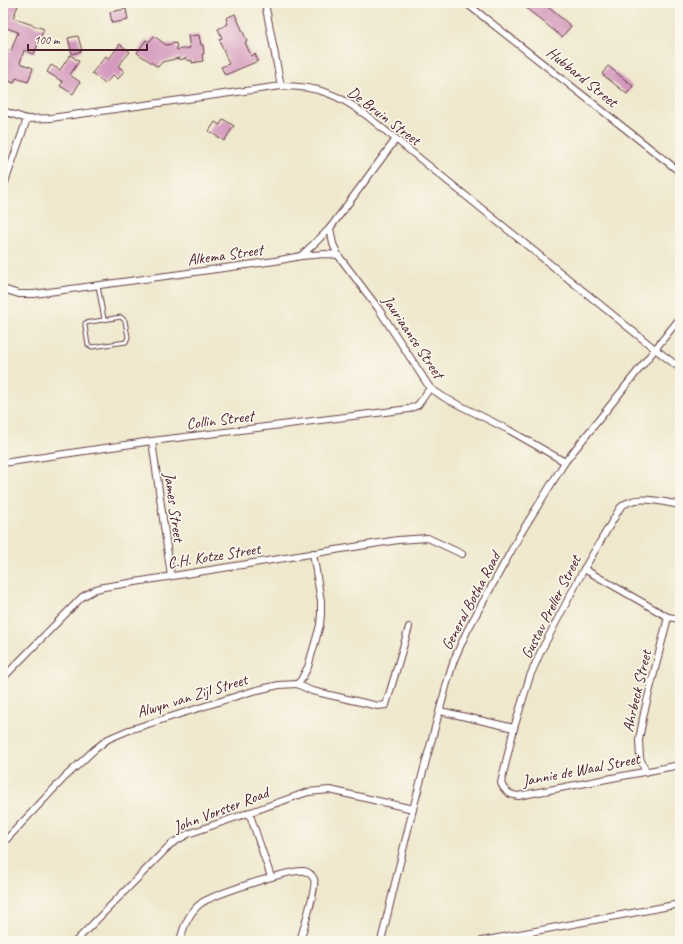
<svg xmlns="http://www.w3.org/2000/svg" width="683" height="944" viewBox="0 0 683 944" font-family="Caveat,sans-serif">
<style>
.building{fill:#d499bd}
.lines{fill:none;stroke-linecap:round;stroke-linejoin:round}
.lane-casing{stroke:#633d43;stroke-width:5}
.street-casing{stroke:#633d43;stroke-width:8}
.lane{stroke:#fff;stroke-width:3}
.street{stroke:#fff;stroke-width:6}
.labels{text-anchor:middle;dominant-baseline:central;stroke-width:3.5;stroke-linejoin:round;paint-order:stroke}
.street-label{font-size:16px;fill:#4a1f2b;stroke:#fbf7ec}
</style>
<rect width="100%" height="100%" fill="#fbf7ec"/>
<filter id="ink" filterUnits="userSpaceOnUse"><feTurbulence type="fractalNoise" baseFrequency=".025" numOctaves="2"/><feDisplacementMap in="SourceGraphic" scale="8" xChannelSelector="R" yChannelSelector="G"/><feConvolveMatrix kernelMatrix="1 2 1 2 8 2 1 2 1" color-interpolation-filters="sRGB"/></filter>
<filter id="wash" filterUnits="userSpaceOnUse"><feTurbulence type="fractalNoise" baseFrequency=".012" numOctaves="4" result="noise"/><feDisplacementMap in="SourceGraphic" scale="16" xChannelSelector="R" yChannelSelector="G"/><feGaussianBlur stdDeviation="0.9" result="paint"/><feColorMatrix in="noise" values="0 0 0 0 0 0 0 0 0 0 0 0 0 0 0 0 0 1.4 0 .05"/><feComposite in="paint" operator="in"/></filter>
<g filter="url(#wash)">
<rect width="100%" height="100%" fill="#efe8cd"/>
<g id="blocks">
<!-- building -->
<g class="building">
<path d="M3 3H19L13 18 44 29 34 54 24 50 20 63 33 68 28 82 16 78 14 83 3 79V48L11 51 18 32 4 27 8 13 3 11Z"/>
<path d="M520 3H543L571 26 562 37Z"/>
<path d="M126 9 128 20 112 23 110 12Z"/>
<path d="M235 14 247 41 245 42 251 56 255 54 258 61 225 75 221 67 229 64 219 39 222 38 218 29 228 24 226 18Z"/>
<path d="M199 35 201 45H203L204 54H202L203 61 192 63V60L187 61V58L179 60V58L162 62 158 67 137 53 146 40 149 42 154 36 166 45 176 43 177 50 190 48 188 36Z"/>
<path d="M78 36 82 51 72 54 68 38Z"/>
<path d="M120 44 130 52 118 66 124 71 118 79 113 75 105 84 92 73 106 56 109 59Z"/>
<path d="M70 55 79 61 70 75 80 82 73 94 60 86 63 82 47 72 51 65 60 70Z"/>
<path d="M608 66 633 86 627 94 602 74Z"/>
<path d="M223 119 234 126 224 141 209 131 215 122 220 125Z"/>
</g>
</g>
</g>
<g filter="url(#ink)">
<use href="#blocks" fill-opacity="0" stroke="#633d43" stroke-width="1"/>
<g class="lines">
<!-- lane casing -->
<g class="lane-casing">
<g id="lane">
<path d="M98 286 104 319"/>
<path d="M121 317 125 321 128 337 126 342 92 347 88 345 85 326V323Z"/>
</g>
</g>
<!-- street casing -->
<g class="street-casing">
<g id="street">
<path d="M265 3 281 86"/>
<path d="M466 3 680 172"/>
<path d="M3 111 27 119 51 118 281 86C317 86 338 94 366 115L655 349 680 368"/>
<path d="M3 188 27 119"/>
<path d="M330 228 333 244 338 255 378 308 430 388 445 398 509 430 565 462"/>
<path d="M301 256 325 254 338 255"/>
<path d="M3 289 19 294H34L275 261 301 256 319 239 330 228 396 139"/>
<path d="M152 441 171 576"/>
<path d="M3 463 152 441 409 409 418 405 430 388"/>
<path d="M680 505C662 502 634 493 620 508L584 569 541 651 530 676 514 728 501 783C504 791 509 795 518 796L680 765"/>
<path d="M584 569 668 617 680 619"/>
<path d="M3 678 82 597 96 589 104 587 398 540 428 538 462 554"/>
<path d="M297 684 312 691 378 706 386 705 409 627"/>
<path d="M440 711 514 728"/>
<path d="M646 772 640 758 639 740 644 713 668 617"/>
<path d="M249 812 271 877"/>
<path d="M3 843 64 778 94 750 108 739 129 730 253 691 279 685 297 684 301 680 308 667 320 625 321 614V601L313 553"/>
<path d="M76 941 171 844 188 834 308 792 330 790 413 809"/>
<path d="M180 941C183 928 189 913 200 904 211 895 291 869 304 871 308 872 312 875 314 879 317 887 303 930 300 941"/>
<path d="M381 941 413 809 447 683 454 660 467 631 521 533 565 462 680 318"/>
<path d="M482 941 680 904"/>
</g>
</g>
<!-- lane -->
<use href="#lane" class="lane"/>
<!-- street -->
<use href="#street" class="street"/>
</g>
</g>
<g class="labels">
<!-- street labels -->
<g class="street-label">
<text transform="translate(582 77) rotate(39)">Hubbard Street</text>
<text transform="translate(384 116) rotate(37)">De Bruin Street</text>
<text transform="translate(225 255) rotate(-8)">Alkema Street</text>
<text transform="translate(413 337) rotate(56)">Jauriaanse Street</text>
<text transform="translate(220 420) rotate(-7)">Collin Street</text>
<text transform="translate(174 507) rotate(82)">James Street</text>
<text transform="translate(214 556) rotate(-9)">C.H. Kotze Street</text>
<text transform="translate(471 601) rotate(-62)">General Botha Road</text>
<text transform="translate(551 607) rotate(-63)">Gustav Preller Street</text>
<text transform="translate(637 691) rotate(-77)">Ahrbeck Street</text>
<text transform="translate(192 696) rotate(-17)">Alwyn van Zijl Street</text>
<text transform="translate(581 770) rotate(-11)">Jannie de Waal Street</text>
<text transform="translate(221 810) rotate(-21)">John Vorster Road</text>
</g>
</g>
<!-- margin -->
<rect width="683" height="944" fill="none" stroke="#fbf7ec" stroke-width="16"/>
<!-- scale -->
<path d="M28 44v6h119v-6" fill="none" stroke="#4a1f2b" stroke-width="2"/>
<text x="34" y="44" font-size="12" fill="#4a1f2b" stroke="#fbf7ec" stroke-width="3" paint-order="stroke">100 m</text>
</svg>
